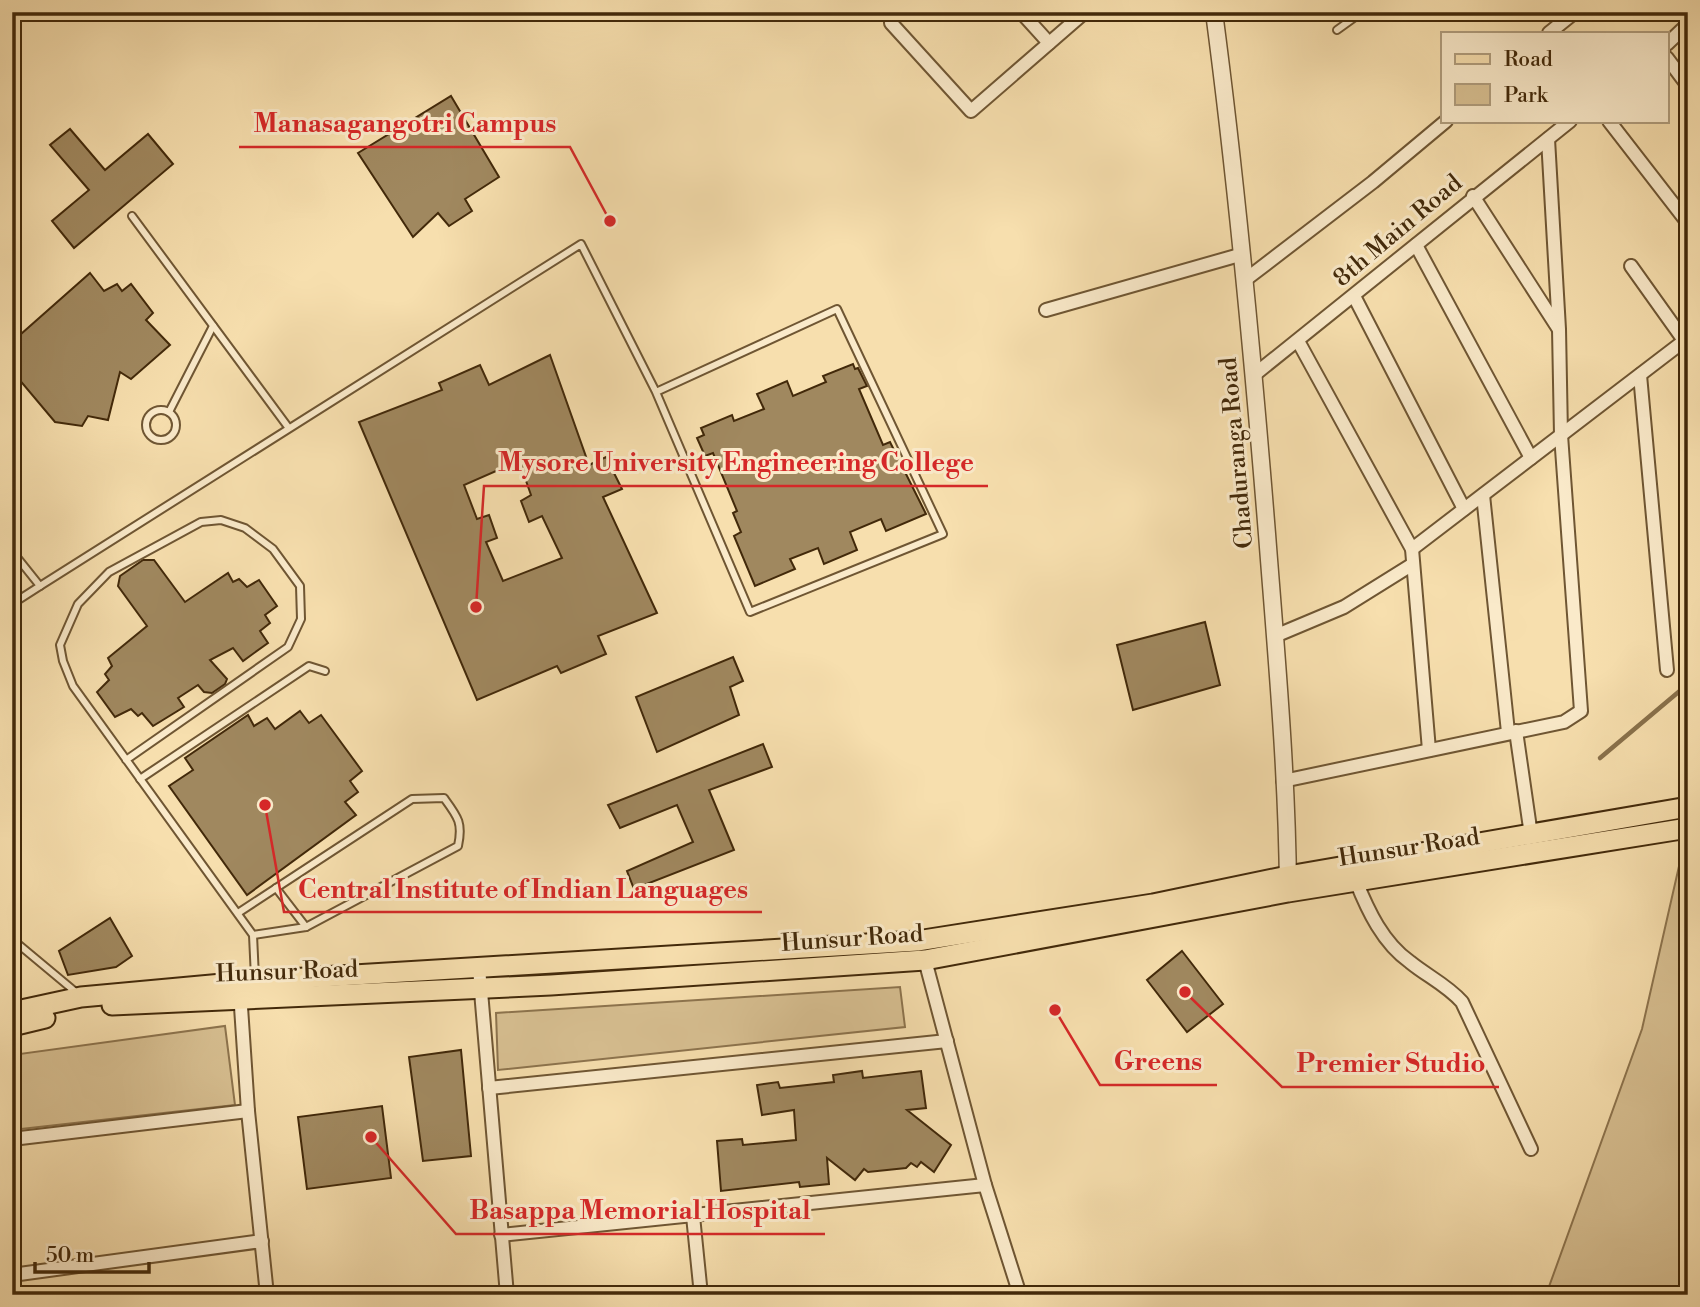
<svg xmlns="http://www.w3.org/2000/svg" width="1700" height="1307" viewBox="0 0 1700 1307" font-family="'Libre Bodoni',serif">
<style>
.green{fill:#d8c092;stroke:#8d744e;stroke-width:2}
.lines{fill:none;stroke-linecap:round;stroke-linejoin:round}
.stream{stroke:#89714b;stroke-width:4.5}
.building{fill:#a0885f;stroke:#42290a;stroke-width:2;fill-rule:evenodd}
.service-casing{stroke:#6f5633;stroke-width:10}
.minor-casing{stroke:#6f5633;stroke-width:16}
.tertiary-casing{stroke:#6f5633;stroke-width:19}
.primary-casing{stroke:#42290a;stroke-width:23}
.service{stroke:#faeaca;stroke-width:6}
.minor{stroke:#faeaca;stroke-width:12}
.tertiary{stroke:#faeaca;stroke-width:16}
.primary{stroke:#f7dfae;stroke-width:19}
.labels{text-anchor:middle;dominant-baseline:central;stroke-width:6;stroke-linejoin:round;paint-order:stroke}
.street-label{font-size:24px;fill:#42290a;stroke:#faeaca}
.leader{fill:none;stroke:#d62828;stroke-width:2.5}
.callout-dot{fill:#d62828;stroke:#faeaca;stroke-width:2.5}
.callout-label{font-size:26px;text-anchor:middle;font-weight:bold;fill:#d62828;stroke:#faeaca;stroke-width:6;stroke-linejoin:round;paint-order:stroke}
</style>
<rect width="100%" height="100%" fill="#f7dfae"/>
<filter id="stains"><feTurbulence type="fractalNoise" baseFrequency=".00286" numOctaves="4"/><feColorMatrix values="0 0 0 0 .2 0 0 0 0 .09 0 0 0 0 .02 0 0 0 .5 -.17"/></filter>
<radialGradient id="worn" r=".72"><stop offset=".6" stop-color="#630" stop-opacity="0"/><stop offset="1" stop-color="#630" stop-opacity=".3"/></radialGradient>
<!-- green -->
<g class="green">
<path d="M1688 851V1295H1546L1642 1029 1682 853Z"/>
<path d="M900 987 905 1027 498 1070 496 1013Z"/>
<path d="M225 1026 235 1105 12 1130V1055Z"/>
</g>
<g class="lines">
<!-- stream -->
<path class="stream" d="M1600 758 1688 684"/>
</g>
<!-- building -->
<g class="building">
<path d="M451 96 499 177 465 199 472 211 449 226 438 213 413 237 358 153Z"/>
<path d="M70 129 105 170 148 134 173 164 74 248 52 221 89 190 50 145Z"/>
<path d="M90 273 104 291 117 284 122 291 131 284 153 313 146 320 170 345 131 379 120 372 108 420 88 416 82 426 55 422 12 371V342Z"/>
<path d="M550 355 589 465 606 457 622 489 603 497 657 613 598 636 606 654 561 673 557 666 477 700 359 422 442 390 439 383 480 365 489 385ZM519 461 531 495 521 501 529 522 542 516 562 558 503 581 486 542 497 538 489 515 477 519 464 485Z"/>
<path d="M853 364 855 369 858 368 867 386 859 389 883 445 890 442 926 514 886 531 881 519 850 532 857 550 824 564 818 548 790 559 795 569 755 586 734 536 741 532 733 513 737 511 713 453 705 456 697 438 704 435 701 428 732 415 734 421 764 409 757 394 787 381 793 396 826 382 823 376Z"/>
<path d="M143 560H154L185 602 228 573 233 582 239 579 247 587 259 580 277 606 265 615 270 623 260 631 268 643 243 661 233 648 210 660 227 679 225 684 212 693 204 692 198 685 178 698 184 707 153 726 142 713 138 716 131 709 115 717 97 692 109 680 105 674 112 666 108 658 147 626 118 586 120 576Z"/>
<path d="M1205 622 1220 685 1133 710 1117 645Z"/>
<path d="M733 657 743 681 730 687 739 715 657 752 636 697Z"/>
<path d="M300 711 309 723 321 715 362 771 350 781 358 792 345 802 356 815 247 895 169 786 193 770 185 758 248 715 254 726 267 718 275 729Z"/>
<path d="M763 744 772 767 709 790 734 850 634 889 627 871 693 842 677 805 620 828 608 805Z"/>
<path d="M110 918 132 956 116 967 68 975 59 951Z"/>
<path d="M1182 951 1223 1004 1187 1032 1147 980Z"/>
<path d="M461 1050 471 1156 423 1161 409 1057Z"/>
<path d="M862 1071 863 1078 921 1071 926 1108 907 1110 951 1145 934 1172 921 1162 917 1167 911 1163 906 1168 868 1172 864 1169 855 1180 827 1158 829 1184 800 1187 799 1182 721 1191 717 1141 742 1139 743 1145 796 1140 794 1110 762 1115 757 1085 778 1082 780 1088 834 1082 833 1075Z"/>
<path d="M382 1106 391 1178 307 1189 298 1117Z"/>
</g>
<g class="lines">
<!-- service casing -->
<g class="service-casing">
<g id="service">
<path d="M1337 30 1362 12"/>
<path d="M132 216 288 427"/>
<circle cx="161" cy="425" r="15"/>
<path d="M169 412 213 326"/>
<path d="M12 551 40 586 12 604"/>
<path d="M40 586 581 244 656 392 750 612 943 534 837 309 656 392"/>
<path d="M126 760 288 647 301 619 300 586 273 549 245 528 221 520 201 522 109 572 78 604 60 645 63 661 73 686 253 935 255 978"/>
<path d="M140 779 309 666 325 671"/>
<path d="M276 888 306 927"/>
<path d="M238 913 412 799 444 798C458 817 463 823 458 846L306 927 253 935"/>
<path d="M12 939 78 994"/>
</g>
</g>
<!-- minor casing -->
<g class="minor-casing">
<g id="minor">
<path d="M1021 12 1049 43"/>
<path d="M891 23 971 111 1085 12"/>
<path d="M1549 33 1575 12"/>
<path d="M1667 44 1688 24"/>
<path d="M1667 58 1688 86"/>
<path d="M1609 121 1688 223"/>
<path d="M1473 196 1558 328"/>
<path d="M1416 245 1531 458"/>
<path d="M1631 266 1688 346"/>
<path d="M1245 280 1373 182 1446 121"/>
<path d="M1354 296 1464 509"/>
<path d="M1046 310 1243 254"/>
<path d="M1298 341 1412 549 1429 750"/>
<path d="M1254 375 1570 121"/>
<path d="M1640 375 1667 670"/>
<path d="M1483 495 1508 732"/>
<path d="M1412 549 1684 341"/>
<path d="M1275 636 1344 607 1413 564"/>
<path d="M1516 731 1531 835"/>
<path d="M1283 781 1564 722 1581 711 1561 435 1559 329 1548 139"/>
<path d="M1356 881C1368 911 1383 943 1410 962 1427 976 1447 985 1462 1002L1531 1149"/>
<path d="M925 960 985 1185 1020 1295"/>
<path d="M479 968 507 1295"/>
<path d="M240 992 248 1111 267 1295"/>
<path d="M489 1088 947 1041"/>
<path d="M12 1139 248 1111"/>
<path d="M693 1216 701 1295"/>
<path d="M501 1235 985 1185"/>
<path d="M12 1275 262 1241"/>
</g>
</g>
<!-- tertiary casing -->
<g class="tertiary-casing">
<path id="tertiary" d="M1214 12C1237 186 1253 359 1267 534 1276 651 1287 770 1288 888"/>
</g>
<!-- primary casing -->
<g class="primary-casing">
<g id="primary">
<path d="M112 1005 551 985 925 960 1288 892 1688 828"/>
<path d="M12 1012 81 997 255 981 917 941 1153 904 1288 876 1688 807"/>
<path d="M12 1026 45 1018"/>
</g>
</g>
<!-- service -->
<use href="#service" class="service"/>
<!-- minor -->
<use href="#minor" class="minor"/>
<!-- tertiary -->
<use href="#tertiary" class="tertiary"/>
<!-- primary -->
<use href="#primary" class="primary"/>
</g>
<g class="labels">
<!-- street labels -->
<g class="street-label">
<text transform="translate(1398 231) rotate(-40)">8th Main Road</text>
<text transform="translate(1237 453) rotate(-95)">Chaduranga Road</text>
<text transform="translate(1409 848) rotate(-9)">Hunsur Road</text>
<text transform="translate(852 939) rotate(-4)">Hunsur Road</text>
<text transform="translate(287 972) rotate(-2)">Hunsur Road</text>
</g>
</g>
<!-- callouts -->
<path class="leader" d="M610 221L570 147H239M476 607L484 486H988M265 805L284 912H762M1055 1010L1100 1085H1217M1185 992L1282 1087H1499M371 1137L456 1234H825"/>
<g class="callout-dot">
<circle cx="610" cy="221" r="7"/>
<circle cx="476" cy="607" r="7"/>
<circle cx="265" cy="805" r="7"/>
<circle cx="1055" cy="1010" r="7"/>
<circle cx="1185" cy="992" r="7"/>
<circle cx="371" cy="1137" r="7"/>
</g>
<g class="callout-label">
<text x="405" y="132">Manasagangotri Campus</text>
<text x="736" y="471">Mysore University Engineering College</text>
<text x="523" y="898">Central Institute of Indian Languages</text>
<text x="1158" y="1070">Greens</text>
<text x="1391" y="1072">Premier Studio</text>
<text x="640" y="1219">Basappa Memorial Hospital</text>
</g>
<!-- margin -->
<rect width="1700" height="1307" fill="none" stroke="#f7dfae" stroke-width="42"/>
<rect x="14" y="14" width="1672" height="1279" fill="none" stroke="#42290a" stroke-width="3.5"/>
<rect x="21" y="21" width="1658" height="1265" fill="none" stroke="#42290a" stroke-width="2"/>
<!-- legend -->
<rect x="1441" y="32" width="228" height="91" fill="#faeaca" stroke="#b09d7d" stroke-width="2"/>
<rect x="1455" y="54" width="35" height="10" fill="#f7dfae" stroke="#b09d7d" stroke-width="2"/>
<text x="1504" y="66" font-size="21" fill="#42290a">Road</text>
<rect x="1455" y="84" width="35" height="21" fill="#d8c092" stroke="#b09d7d" stroke-width="2"/>
<text x="1504" y="102" font-size="21" fill="#42290a">Park</text>
<!-- scale -->
<path d="M35 1262v10h114v-10" fill="none" stroke="#42290a" stroke-width="3.5"/>
<text x="46" y="1262" font-size="21" fill="#42290a" stroke="#faeaca" stroke-width="5" paint-order="stroke">50 m</text>
<rect width="100%" height="100%" filter="url(#stains)"/>
<rect width="100%" height="100%" fill="url(#worn)"/>
</svg>
